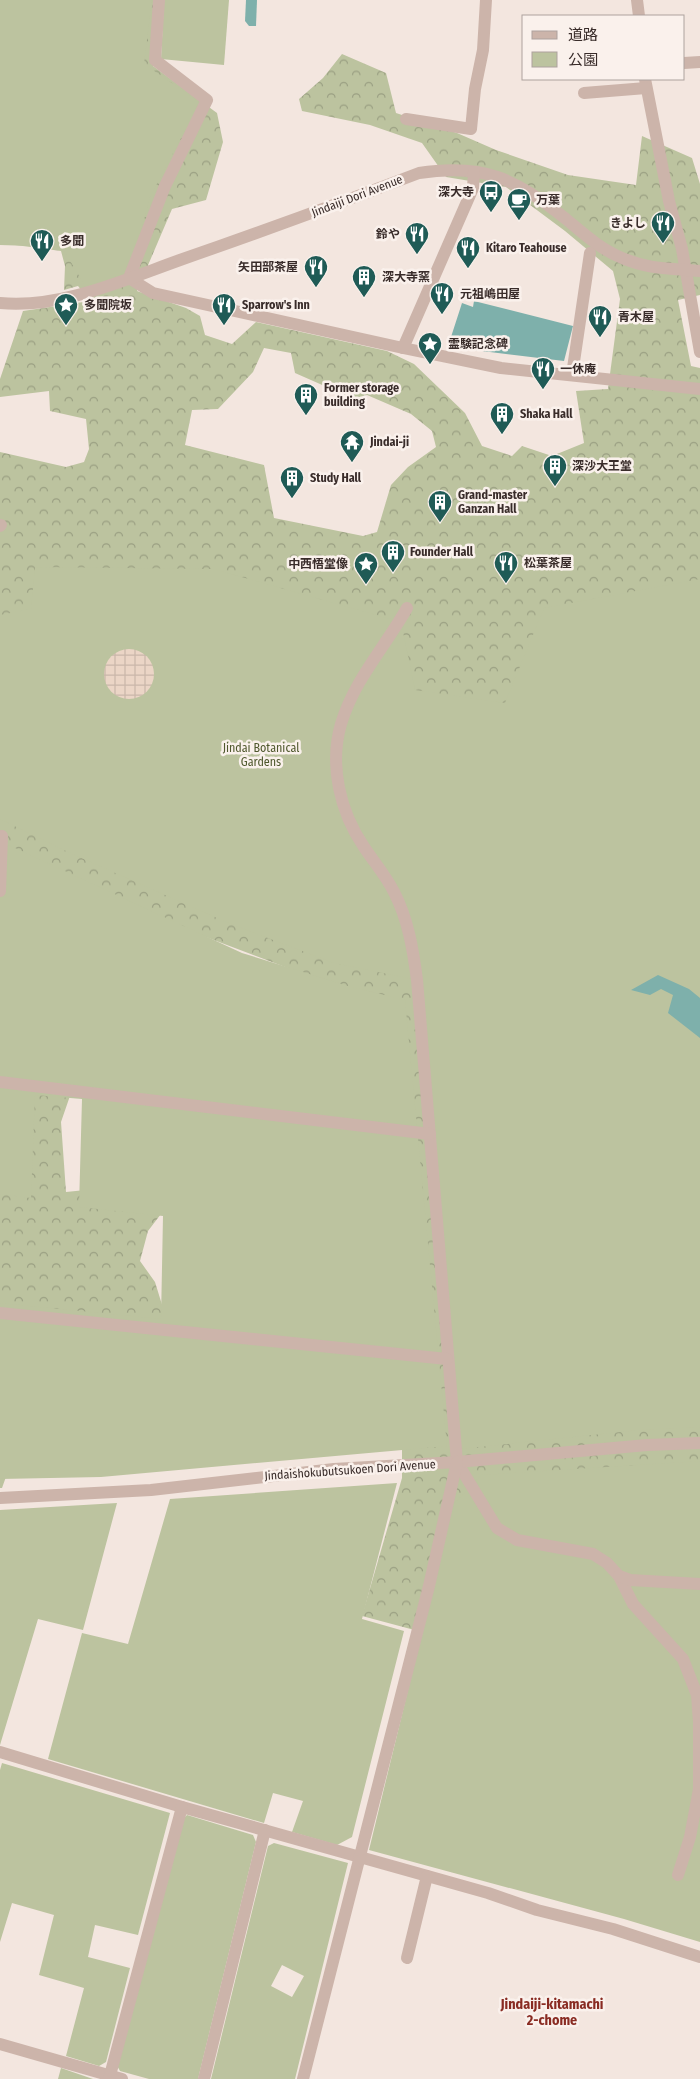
<svg xmlns="http://www.w3.org/2000/svg" width="700" height="2079" viewBox="0 0 700 2079" font-family="'Fira Sans Condensed','Noto Sans JP',sans-serif">
<style>
.forest{fill:url(#forest-crowns);fill-rule:evenodd}
.green{fill:#bcc39f;fill-rule:evenodd}
.plaza{fill:url(#plaza-grid)}
.water{fill:#7eb0ab}
.lines{fill:none;stroke-linecap:round;stroke-linejoin:round}
.minor{stroke:#ccb4aa;stroke-width:12}
.labels{text-anchor:middle;dominant-baseline:central;stroke-width:5;stroke-linejoin:round;paint-order:stroke}
.poi-label{font-size:12px;font-weight:bold;fill:#392c2a;stroke:#faf1ec;text-anchor:start}
.street-label{font-size:12px;fill:#392c2a;stroke:#faf1ec}
.park-label{font-size:12px;fill:#4f582d;stroke:#faf1ec}
.neighbourhood-label{font-size:14px;font-weight:bold;fill:#892b22;stroke:#faf1ec}
</style>
<defs>
<pattern id="forest-crowns" width="20" height="18" patternUnits="userSpaceOnUse" patternTransform="scale(1.25)"><rect width="20" height="18" fill="#bcc39f"/><path d="M2 6a3 3 0 1 1 6 0M12 15a3 3 0 1 1 6 0" fill="none" stroke="#9a9f82"/></pattern>
<pattern id="plaza-grid" width="8" height="8" patternUnits="userSpaceOnUse" patternTransform="scale(1.25)"><rect width="8" height="8" fill="#ebd5c6"/><path d="M0 4h8M4 0v8" fill="none" stroke="#cab7aa"/></pattern>
</defs>
<rect width="100%" height="100%" fill="#f3e6df"/>
<!-- forest -->
<path class="forest" d="M0 0H155L153 66 217 113 223 142 206 200 172 209 137 291 186 308 200 316 205 335 232 344 256 322 387 351 414 364 465 413 482 446 512 456 522 446 552 456 584 443 576 391 608 389 620 299 613 271 565 231 506 187 446 177 422 143 370 125 302 111 299 99 323 78 342 54 386 73 396 113 457 133 496 150 568 175 636 185 642 136 692 158 700 184V295L678 300 691 366 700 368V1656L448 1639 362 1616 402 1478V1446L7 1474 2 1488H0V452L66 467 84 462 89 449 86 419 50 411 49 391 0 397V379L23 311 90 301 78 286 64 290 65 266 61 251 0 243ZM264 348 291 353 295 373 354 399 367 395 411 414 432 431 436 447 408 467 391 485 377 532 363 536 274 518 264 465 185 445 192 410 218 409 253 372ZM79 889 362 996 163 1308 155 1282 140 1261 148 1231 164 1210 105 1188 66 1192 61 1122 82 1061Z"/>
<!-- green -->
<g class="green">
<path d="M0 0H152L144 64 200 102 150 197 129 278 88 291 62 247 0 245Z"/>
<path d="M164 0H229L224 65 161 59Z"/>
<path d="M35 567 213 569 401 622 415 690 505 703 544 608 700 579V1427L640 1430 459 1449 422 981 334 963 226 922 68 852 0 819V615L31 609Z"/>
<path d="M0 841 242 953 348 986 405 1000 447 1446 101 1477 0 1479V1303L161 1319 163 1216 79 1207 82 1099 35 1095 31 1198 0 1194Z"/>
<path d="M700 1461V1942L624 1919 369 1850 453 1505 481 1475Z"/>
<path d="M397 1483 362 1619 404 1631 352 1837 337 1845 292 1832 303 1801 273 1793 264 1823 48 1759 82 1633 128 1644 170 1499Z"/>
<path d="M117 1503 83 1630 38 1619 0 1745V1510Z"/>
<path d="M2 1763 170 1813 138 1935 95 1925 88 1957 130 1968 106 2062 99 2066 66 2056 84 1988 39 1975 54 1915 12 1903 0 1942V1770Z"/>
<path d="M187 1815 253 1835 256 1842 198 2079H149L120 2071 116 2064 180 1822Z"/>
<path d="M274 1843 348 1863 295 2079H211L268 1846ZM282 1965 304 1976 292 1997 271 1986Z"/>
<path d="M61 2068 93 2079H58Z"/>
</g>
<!-- plaza -->
<circle class="plaza" cx="129" cy="674" r="25"/>
<!-- water -->
<g class="water">
<path d="M246 0H257L256 26H249L245 21Z"/>
<path d="M474 301 573 326 564 361 466 349 451 337 462 303 473 307Z"/>
<path d="M658 975 689 989 700 998V1038L668 1013 673 995 661 989 650 995 631 990Z"/>
</g>
<g class="lines">
<!-- minor -->
<g class="minor">
<path d="M159 0 155 60 207 100 165 186 129 278 153 293 403 348 501 368 700 389"/>
<path d="M637 0 639 16"/>
<path d="M684 63 700 62"/>
<path d="M645 79 669 201 682 249 700 352"/>
<path d="M584 93 646 88"/>
<path d="M406 119 471 129 475 89 483 50 486 0"/>
<path d="M0 303C60 309 124 280 180 260 260 232 340 203 419 173 485 163 515 179 566 219 584 234 600 249 622 258 650 270 671 268 700 271"/>
<path d="M403 348 473 188 474 172"/>
<path d="M572 375 590 253"/>
<path d="M0 526 1 525"/>
<path d="M407 608C385 647 354 680 341 724 329 765 340 812 364 847 374 862 386 876 394 892 408 919 413 949 417 980L457 1462 497 1528 517 1540 593 1554 607 1563 619 1576 633 1604 683 1659 697 1695 699 1722V1789L690 1837 678 1875"/>
<path d="M0 891 2 836"/>
<path d="M0 1082 430 1134"/>
<path d="M0 1313 447 1359"/>
<path d="M0 1498 151 1490 334 1469 457 1462 647 1445 700 1443"/>
<path d="M619 1576 630 1580 700 1584"/>
<path d="M0 1752 182 1807 488 1893 537 1910 613 1929 700 1957"/>
<path d="M407 1958 427 1876"/>
<path d="M0 2044 122 2079"/>
<path d="M109 2079 182 1807"/>
<path d="M204 2079 265 1830"/>
<path d="M303 2079 429 1586 457 1462"/>
</g>
</g>
<!-- icons -->
<defs>
<g id="bus-pin" transform="scale(1.25)"><path d="M0 17L-7.5 6A9.5 9.5 0 1 1 7.5 6Z" fill="#1f5b56" stroke="#faf1ec"/><path d="M-5-6H5V4H4V6H2V4H-2V6H-4V4H-5ZM-3.5-4V0h7V-4ZM-3.5 1.2v1.5H-2V1.2ZM2 1.2v1.5H3.5V1.2Z" fill="#fff"/></g>
<g id="cafe-pin" transform="scale(1.25)"><path d="M0 17L-7.5 6A9.5 9.5 0 1 1 7.5 6Z" fill="#1f5b56" stroke="#faf1ec"/><path d="M-5.5-4.5H6V0H3Q3 3.5 0 3.5H-2.5Q-5.5 3.5-5.5 0ZM3-3.2v2h1.7v-2ZM-6 4.5H4V6H-6Z" fill="#fff"/></g>
<g id="restaurant-pin" transform="scale(1.25)"><path d="M0 17L-7.5 6A9.5 9.5 0 1 1 7.5 6Z" fill="#1f5b56" stroke="#faf1ec"/><path d="M-5-6h1v4h1v-4h1v4h1v-4h1v5L-1.5 .5V6h-2V.5L-5-1ZM5-6V6H3V1.5H1.5Q1.5-4 5-6Z" fill="#fff"/></g>
<g id="building-pin" transform="scale(1.25)"><path d="M0 17L-7.5 6A9.5 9.5 0 1 1 7.5 6Z" fill="#1f5b56" stroke="#faf1ec"/><path d="M-4-6H4V6H1V3H-1V6H-4ZM-2.5-4.3h1.7v1.8h-1.7ZM.8-4.3h1.7v1.8H.8ZM-2.5-1h1.7V.8h-1.7ZM.8-1h1.7V.8H.8Z" fill="#fff"/></g>
<g id="sight-pin" transform="scale(1.25)"><path d="M0 17L-7.5 6A9.5 9.5 0 1 1 7.5 6Z" fill="#1f5b56" stroke="#faf1ec"/><path d="M0-6L1.8-2.2L6-1.7L2.9 1.2L3.7 5.4L0 3.3L-3.7 5.4L-2.9 1.2L-6-1.7L-1.8-2.2Z" fill="#fff"/></g>
<g id="temple-pin" transform="scale(1.25)"><path d="M0 17L-7.5 6A9.5 9.5 0 1 1 7.5 6Z" fill="#1f5b56" stroke="#faf1ec"/><path d="M0-6L5-2H3V0L6.5 2.5H4V6H1.5V3h-3V6H-4V2.5H-6.5L-3 0V-2H-5Z" fill="#fff"/></g>
</defs>
<g fill-rule="evenodd">
<use href="#bus-pin" x="491" y="192"/>
<use href="#cafe-pin" x="519" y="200"/>
<use href="#restaurant-pin" x="663" y="223"/>
<use href="#restaurant-pin" x="417" y="234"/>
<use href="#restaurant-pin" x="42" y="241"/>
<use href="#restaurant-pin" x="468" y="248"/>
<use href="#restaurant-pin" x="316" y="267"/>
<use href="#building-pin" x="364" y="277"/>
<use href="#restaurant-pin" x="442" y="294"/>
<use href="#sight-pin" x="66" y="305"/>
<use href="#restaurant-pin" x="224" y="305"/>
<use href="#restaurant-pin" x="600" y="317"/>
<use href="#sight-pin" x="430" y="344"/>
<use href="#restaurant-pin" x="543" y="369"/>
<use href="#building-pin" x="306" y="395"/>
<use href="#building-pin" x="502" y="414"/>
<use href="#temple-pin" x="352" y="442"/>
<use href="#building-pin" x="555" y="466"/>
<use href="#building-pin" x="292" y="478"/>
<use href="#building-pin" x="440" y="502"/>
<use href="#building-pin" x="393" y="552"/>
<use href="#restaurant-pin" x="506" y="563"/>
<use href="#sight-pin" x="366" y="564"/>
</g>
<g class="labels">
<!-- poi labels -->
<g class="poi-label">
<text x="474" y="192" text-anchor="end">深大寺</text>
<text x="536" y="200">万葉</text>
<text x="646" y="223" text-anchor="end">きよし</text>
<text x="400" y="234" text-anchor="end">鈴や</text>
<text x="60" y="241">多聞</text>
<text x="486" y="248">Kitaro Teahouse</text>
<text x="298" y="267" text-anchor="end">矢田部茶屋</text>
<text x="382" y="277">深大寺窯</text>
<text x="460" y="294">元祖嶋田屋</text>
<text x="84" y="305">多聞院坂</text>
<text x="242" y="305">Sparrow's Inn</text>
<text x="618" y="317">青木屋</text>
<text x="448" y="344">霊験記念碑</text>
<text x="560" y="369">一休庵</text>
<text x="324" y="388">Former storage<tspan x="324" dy="14">building</tspan></text>
<text x="520" y="414">Shaka Hall</text>
<text x="370" y="442">Jindai-ji</text>
<text x="572" y="466">深沙大王堂</text>
<text x="310" y="478">Study Hall</text>
<text x="458" y="495">Grand-master<tspan x="458" dy="14">Ganzan Hall</tspan></text>
<text x="410" y="552">Founder Hall</text>
<text x="524" y="563">松葉茶屋</text>
<text x="348" y="564" text-anchor="end">中西悟堂像</text>
</g>
<!-- street labels -->
<g class="street-label">
<text transform="translate(357 196) rotate(-21)">Jindaiji Dori Avenue</text>
<text transform="translate(350 1470) rotate(-4)">Jindaishokubutsukoen Dori Avenue</text>
</g>
<!-- park labels -->
<g class="park-label">
<text x="261" y="748">Jindai Botanical<tspan x="261" dy="14">Gardens</tspan></text>
</g>
<!-- neighbourhood labels -->
<g class="neighbourhood-label">
<text x="552" y="2004">Jindaiji-kitamachi<tspan x="552" dy="16">2-chome</tspan></text>
</g>
</g>
<!-- legend -->
<rect x="522" y="15" width="162" height="65" fill="#faf1ec" stroke="#ada29e"/>
<rect x="532" y="31" width="25" height="8" fill="#ccb4aa" stroke="#ada29e"/>
<text x="568" y="40" font-size="15" fill="#392c2a">道路</text>
<rect x="532" y="52" width="25" height="15" fill="#bcc39f" stroke="#ada29e"/>
<text x="568" y="65" font-size="15" fill="#392c2a">公園</text>
</svg>
